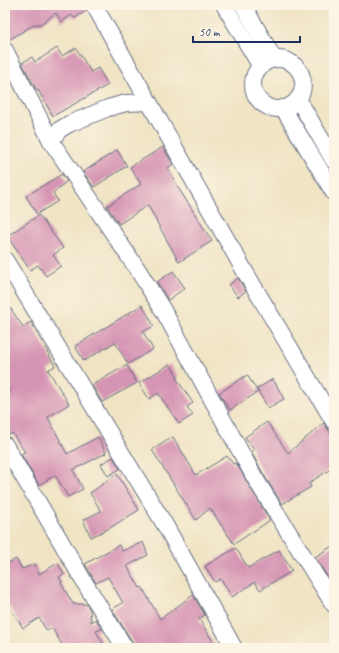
<svg xmlns="http://www.w3.org/2000/svg" width="339" height="653" viewBox="0 0 339 653" font-family="Caveat,sans-serif">
<style>
.building{fill:#d594b3}
.lines{fill:none;stroke-linecap:round;stroke-linejoin:round}
.minor-casing{stroke:#666e82;stroke-width:18}
.minor{stroke:#fff;stroke-width:16}
</style>
<rect width="100%" height="100%" fill="#fcf5e5"/>
<filter id="ink" filterUnits="userSpaceOnUse"><feTurbulence type="fractalNoise" baseFrequency=".025" numOctaves="2"/><feDisplacementMap in="SourceGraphic" scale="8" xChannelSelector="R" yChannelSelector="G"/><feConvolveMatrix kernelMatrix="1 2 1 2 8 2 1 2 1" color-interpolation-filters="sRGB"/></filter>
<filter id="wash" filterUnits="userSpaceOnUse"><feTurbulence type="fractalNoise" baseFrequency=".012" numOctaves="4" result="noise"/><feDisplacementMap in="SourceGraphic" scale="16" xChannelSelector="R" yChannelSelector="G"/><feGaussianBlur stdDeviation="0.9" result="paint"/><feColorMatrix in="noise" values="0 0 0 0 0 0 0 0 0 0 0 0 0 0 0 0 0 1.4 0 .05"/><feComposite in="paint" operator="in"/></filter>
<g filter="url(#wash)">
<rect width="100%" height="100%" fill="#f0e4c5"/>
<g id="blocks">
<!-- building -->
<g class="building">
<path d="M5 5H85L86 11 75 18 71 15 62 22 56 13 41 24H35L7 41H5Z"/>
<path d="M57 48 62 56 76 48 91 72 98 68 108 85 53 116 38 90 37 91 22 63 32 57 35 62Z"/>
<path d="M163 147 173 164 168 168 179 189 212 241 179 262 159 226 148 205 119 224 107 206 141 184 130 167Z"/>
<path d="M117 150 127 166 94 187 83 172Z"/>
<path d="M62 174 67 181 53 193 58 201 37 214 26 196Z"/>
<path d="M39 215 63 248 53 255 61 266 46 276 38 265 30 270 7 236Z"/>
<path d="M173 271 185 288 168 300 157 282Z"/>
<path d="M238 278 246 291 238 297 229 285Z"/>
<path d="M5 300 23 327 31 322 55 366 48 370 69 404 48 417 67 454 98 437 106 453 73 470 83 489 68 497 55 475 39 485 21 454 25 452 12 433 5 436V395L11 392 5 383Z"/>
<path d="M142 305 154 326 143 332 153 349 128 364 115 342 84 361 75 346Z"/>
<path d="M170 364 178 377 176 378 193 403 187 407 193 415 179 424 158 393 149 399 139 383Z"/>
<path d="M127 365 137 383 102 402 92 385Z"/>
<path d="M247 375 258 392 230 410 219 393Z"/>
<path d="M273 379 284 399 268 408 257 389Z"/>
<path d="M267 422 288 453 324 423 334 439V467L309 483 311 487 282 504 264 475 251 452 254 450 245 437Z"/>
<path d="M173 437 196 475 227 456 233 464 236 463 269 519V521L234 544 210 508 196 520 152 450Z"/>
<path d="M113 457 120 469 108 476 101 464Z"/>
<path d="M117 474 139 510 108 529 91 537 83 520 101 511 90 493Z"/>
<path d="M143 542 148 555 127 566 140 588 142 587 160 619 193 595 205 615 199 619 217 648H134L133 643 112 609 123 603 108 577 96 583 85 564 119 545 122 551Z"/>
<path d="M334 545V587L315 557Z"/>
<path d="M236 548 248 568 279 550 292 571 260 590 255 582 232 597 221 579 215 582 205 566Z"/>
<path d="M16 559 22 569 35 564 39 574 58 563 64 574 59 577 62 582 61 583 73 604H86L90 610 91 622 96 619 102 629 96 631 106 648H64L52 628 47 631 39 618 23 628 5 600V565Z"/>
</g>
</g>
</g>
<g filter="url(#ink)">
<use href="#blocks" fill-opacity="0" stroke="#666e82" stroke-width="1"/>
<g class="lines">
<!-- minor casing -->
<g class="minor-casing">
<g id="minor">
<path d="M94 5 244 270 334 422"/>
<path d="M224 5 261 67"/>
<path d="M243 5 274 59"/>
<path d="M5 50 51 141 136 267 163 310 256 480 334 605"/>
<circle cx="278" cy="84" r="25"/>
<path d="M298 99 334 161"/>
<path d="M283 108 334 193"/>
<path d="M51 141 59 130 69 124 108 108 126 103 149 102"/>
<path d="M5 260 165 525 234 648"/>
<path d="M5 445 86 585 125 648"/>
</g>
</g>
<!-- minor -->
<use href="#minor" class="minor"/>
</g>
</g>
<!-- margin -->
<rect width="339" height="653" fill="none" stroke="#fcf5e5" stroke-width="20"/>
<!-- scale -->
<path d="M193 36v6h107v-6" fill="none" stroke="#1b2f5e" stroke-width="2"/>
<text x="199" y="36" font-size="12" fill="#1b2f5e" stroke="#fcf5e5" stroke-width="3" paint-order="stroke">50 m</text>
</svg>
